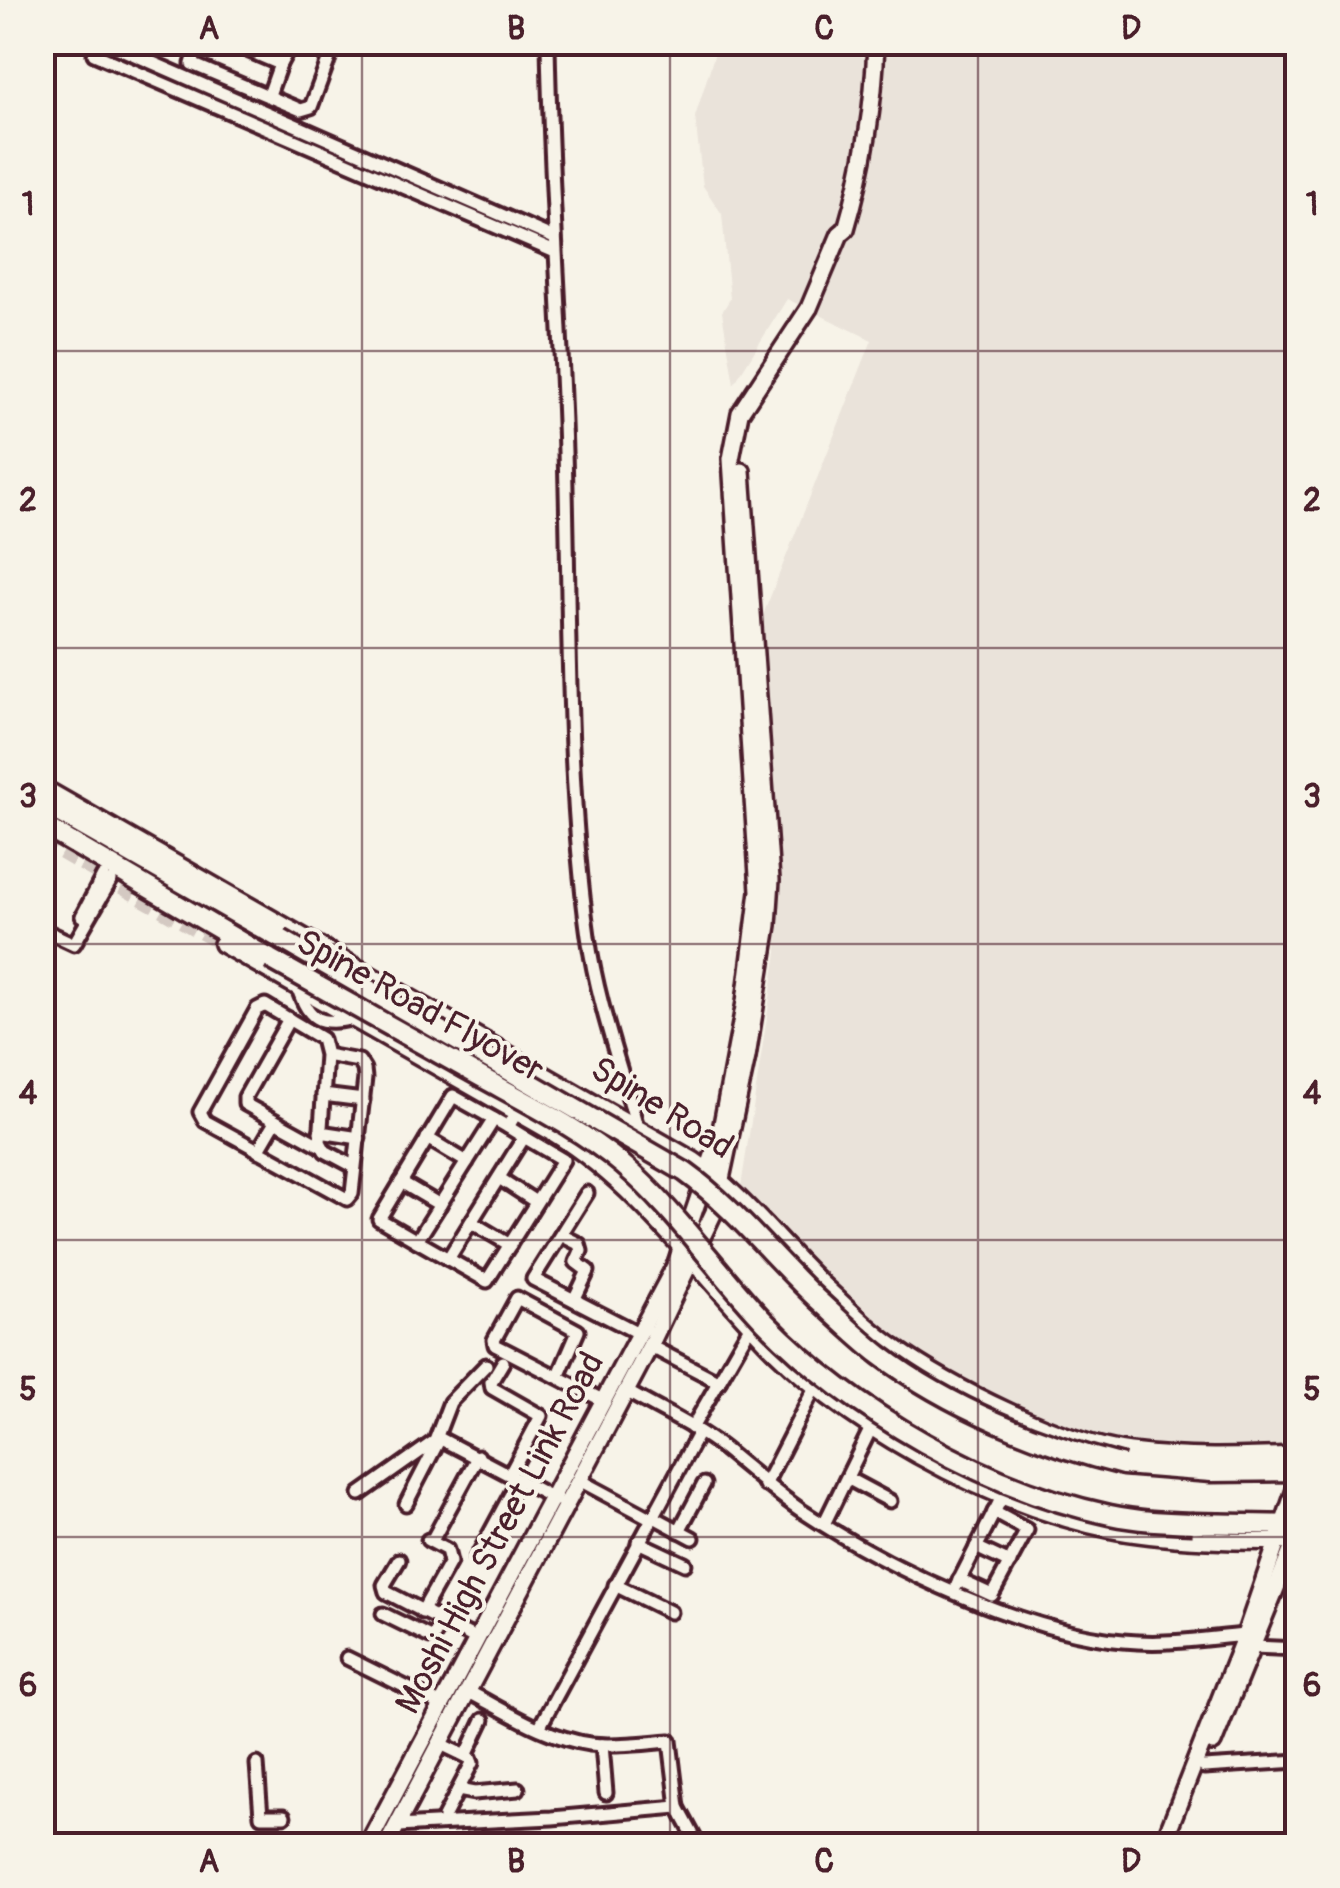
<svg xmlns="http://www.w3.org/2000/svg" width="1340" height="1888" viewBox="0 0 1340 1888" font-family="Pangolin,sans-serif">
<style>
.built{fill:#eae3da}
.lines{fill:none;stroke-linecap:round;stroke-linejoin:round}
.secondary-tunnel{stroke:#d4c9c2;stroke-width:15;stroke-dasharray:15 8;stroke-linecap:butt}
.street-casing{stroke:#4a1f2b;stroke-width:19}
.secondary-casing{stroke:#4a1f2b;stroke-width:22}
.primary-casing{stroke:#4a1f2b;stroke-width:25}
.street{stroke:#f7f3e8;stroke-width:11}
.secondary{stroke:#f7f3e8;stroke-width:15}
.primary{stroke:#f7f3e8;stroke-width:18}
.primary-bridge-casing{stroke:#4a1f2b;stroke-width:25;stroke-linecap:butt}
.primary-bridge{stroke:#f7f3e8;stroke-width:18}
.grid{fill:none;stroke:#4a1f2b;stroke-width:2.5;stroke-opacity:0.55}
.labels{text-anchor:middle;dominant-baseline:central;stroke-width:8;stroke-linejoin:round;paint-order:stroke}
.street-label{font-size:35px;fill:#4a1f2b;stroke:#f7f3e8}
.neatline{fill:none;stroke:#4a1f2b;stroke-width:4}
.grid-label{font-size:32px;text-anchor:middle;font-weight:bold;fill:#4a1f2b}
</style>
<rect width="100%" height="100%" fill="#f7f3e8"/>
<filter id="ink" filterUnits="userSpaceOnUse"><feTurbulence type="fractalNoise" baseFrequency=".01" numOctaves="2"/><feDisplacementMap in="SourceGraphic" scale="20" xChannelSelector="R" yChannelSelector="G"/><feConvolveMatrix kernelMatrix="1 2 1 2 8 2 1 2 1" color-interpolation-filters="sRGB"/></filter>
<g filter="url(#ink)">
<!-- built -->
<path class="built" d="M718 43H1297V1450L1245 1453 1079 1436 918 1366 739 1200 777 952 776 802 766 722 763 615 872 340 787 299 734 384 722 312 730 299 722 214 703 186 695 117Z"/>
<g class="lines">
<!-- secondary-tunnel -->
<path class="secondary-tunnel" d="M42 841 222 944"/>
<!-- street casing -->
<g class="street-casing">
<g id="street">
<path d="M98 42 94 54 555 252"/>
<path d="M105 42 554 238"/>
<path d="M199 42 192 64 301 110 311 107 335 42"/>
<path d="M228 42 280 64 292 42"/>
<path d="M548 42C550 179 561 315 565 452 570 610 566 779 588 936 597 1001 620 1064 637 1127"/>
<path d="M269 95 280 64"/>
<path d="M82 916 103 876"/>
<path d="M42 929 74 944 111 880"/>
<path d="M298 988C308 1019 319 1026 351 1019"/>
<path d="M289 1019 245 1097V1104L321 1146"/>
<path d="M326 1055 359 1061 364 1069 365 1078 352 1193 347 1199 205 1121 200 1112 257 1009 265 1005 322 1039 326 1055 320 1142 325 1151 355 1167"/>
<path d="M323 1095 363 1100"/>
<path d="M517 1112 508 1127 494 1119 417 1241 487 1281 563 1160 524 1137"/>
<path d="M320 1132 359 1138"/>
<path d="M427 1138 467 1162"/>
<path d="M258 1151 275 1122"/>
<path d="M499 1178 536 1202"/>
<path d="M401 1182 440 1205"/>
<path d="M587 1193 533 1279 640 1334"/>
<path d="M471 1222 510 1245"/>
<path d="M561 1235 579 1244 581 1251 576 1262 588 1271 574 1300"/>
<path d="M417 1241 379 1219 453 1096 494 1119"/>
<path d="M448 1259 524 1137 508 1127"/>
<path d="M650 1346 719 1382"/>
<path d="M503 1362 491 1382 492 1388 541 1416 510 1474"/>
<path d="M558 1377 578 1331 517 1298 494 1340 495 1345 505 1350 604 1401"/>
<path d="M626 1391C659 1410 695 1426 724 1449 750 1470 774 1492 802 1511 889 1569 1033 1638 1138 1642 1174 1644 1209 1638 1245 1635"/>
<path d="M692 1428 751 1325"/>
<path d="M437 1437 557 1500"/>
<path d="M847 1478 890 1501"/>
<path d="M579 1480 650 1518"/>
<path d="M765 1485 815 1387"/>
<path d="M360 1494 435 1441 450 1402 486 1365"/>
<path d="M406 1504 438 1442"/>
<path d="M652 1516 693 1538"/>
<path d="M824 1524 871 1428"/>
<path d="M679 1531 704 1484"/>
<path d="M434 1537 478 1456"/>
<path d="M638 1542 685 1564"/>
<path d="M976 1547 1010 1563"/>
<path d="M476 1559 519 1479"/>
<path d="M399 1560 384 1585 386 1592 477 1639"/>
<path d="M959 1580 992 1595 1027 1530 994 1512"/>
<path d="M615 1585 670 1612"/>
<path d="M957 1585 1003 1495"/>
<path d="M422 1612 450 1562 447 1550 428 1540"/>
<path d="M383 1614 430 1637 434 1636 442 1622"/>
<path d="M1252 1647 1298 1649"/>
<path d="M347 1658 442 1705"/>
<path d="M467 1691C506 1711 546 1738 590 1744 616 1747 644 1743 670 1741L678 1807 699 1846"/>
<path d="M539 1728 699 1432"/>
<path d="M439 1743 470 1758 472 1763 444 1817"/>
<path d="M602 1745 606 1793"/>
<path d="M466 1756 483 1720"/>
<path d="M257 1764 261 1816H284"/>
<path d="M1204 1767 1298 1761"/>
<path d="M458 1790 474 1793 518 1789"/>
<path d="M397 1826 552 1818 678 1807"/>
</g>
</g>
<!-- secondary casing -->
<g class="secondary-casing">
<g id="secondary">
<path d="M42 787 693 1160C744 1195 780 1245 825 1287 847 1307 869 1330 894 1347 950 1387 1062 1443 1130 1452 1185 1459 1242 1457 1298 1455"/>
<path d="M222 944 555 1134C635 1184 691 1261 755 1330 839 1423 985 1503 1108 1529 1161 1540 1243 1543 1298 1541"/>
<path d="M1213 1743 1298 1534"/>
<path d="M367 1846 676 1264 720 1135 745 1002 759 891 731 459 740 413 809 308 840 234 846 229C864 168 874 107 876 42"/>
<path d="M386 1846 650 1346 714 1212 747 1057 768 925 771 880 742 471"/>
<path d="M1162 1846 1245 1635 1298 1481"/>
</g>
</g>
<!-- primary casing -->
<g class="primary-casing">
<g id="primary">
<path d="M42 803 281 939"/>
<path d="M42 825 270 959"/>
<path d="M1123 1465 1211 1472 1298 1471"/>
<path d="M1193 1523 1298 1525"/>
</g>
</g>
<!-- street -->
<use href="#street" class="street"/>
<!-- secondary -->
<use href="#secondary" class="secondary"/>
<!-- primary -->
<use href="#primary" class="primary"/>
<!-- primary-bridge casing -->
<g class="primary-bridge-casing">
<g id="primary-bridge">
<path d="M281 939 685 1172C735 1208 772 1257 817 1299 838 1318 858 1338 880 1355 950 1408 1040 1444 1123 1465"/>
<path d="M270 959C340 998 411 1038 481 1077 530 1104 580 1129 623 1165 674 1208 718 1273 765 1322 854 1413 986 1489 1110 1515 1138 1521 1166 1522 1193 1523"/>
</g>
</g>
<!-- primary-bridge -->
<use href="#primary-bridge" class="primary-bridge"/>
</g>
</g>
<!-- grid -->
<path class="grid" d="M362 42V1846M670 42V1846M978 42V1846M42 351H1298M42 648H1298M42 944H1298M42 1240H1298M42 1537H1298"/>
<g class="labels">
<!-- street labels -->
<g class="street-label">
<text transform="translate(420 1006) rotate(29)">Spine Road Flyover</text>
<text transform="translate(662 1108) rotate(32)">Spine Road</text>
<text transform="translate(500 1533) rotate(-62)">Moshi High Street Link Road</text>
</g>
</g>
<!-- margin -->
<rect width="1340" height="1888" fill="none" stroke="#f7f3e8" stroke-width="110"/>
<rect x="55" y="55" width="1230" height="1778" class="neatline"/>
<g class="grid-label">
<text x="209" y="39">A</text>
<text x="516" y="39">B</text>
<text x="824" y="39">C</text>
<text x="1131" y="39">D</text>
<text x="28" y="215">1</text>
<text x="1312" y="215">1</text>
<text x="28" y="511">2</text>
<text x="1312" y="511">2</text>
<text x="28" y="807">3</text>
<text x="1312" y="807">3</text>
<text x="28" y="1104">4</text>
<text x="1312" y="1104">4</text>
<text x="28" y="1400">5</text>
<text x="1312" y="1400">5</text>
<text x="28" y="1696">6</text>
<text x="1312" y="1696">6</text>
<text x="209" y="1872">A</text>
<text x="516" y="1872">B</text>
<text x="824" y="1872">C</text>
<text x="1131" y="1872">D</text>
</g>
</svg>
